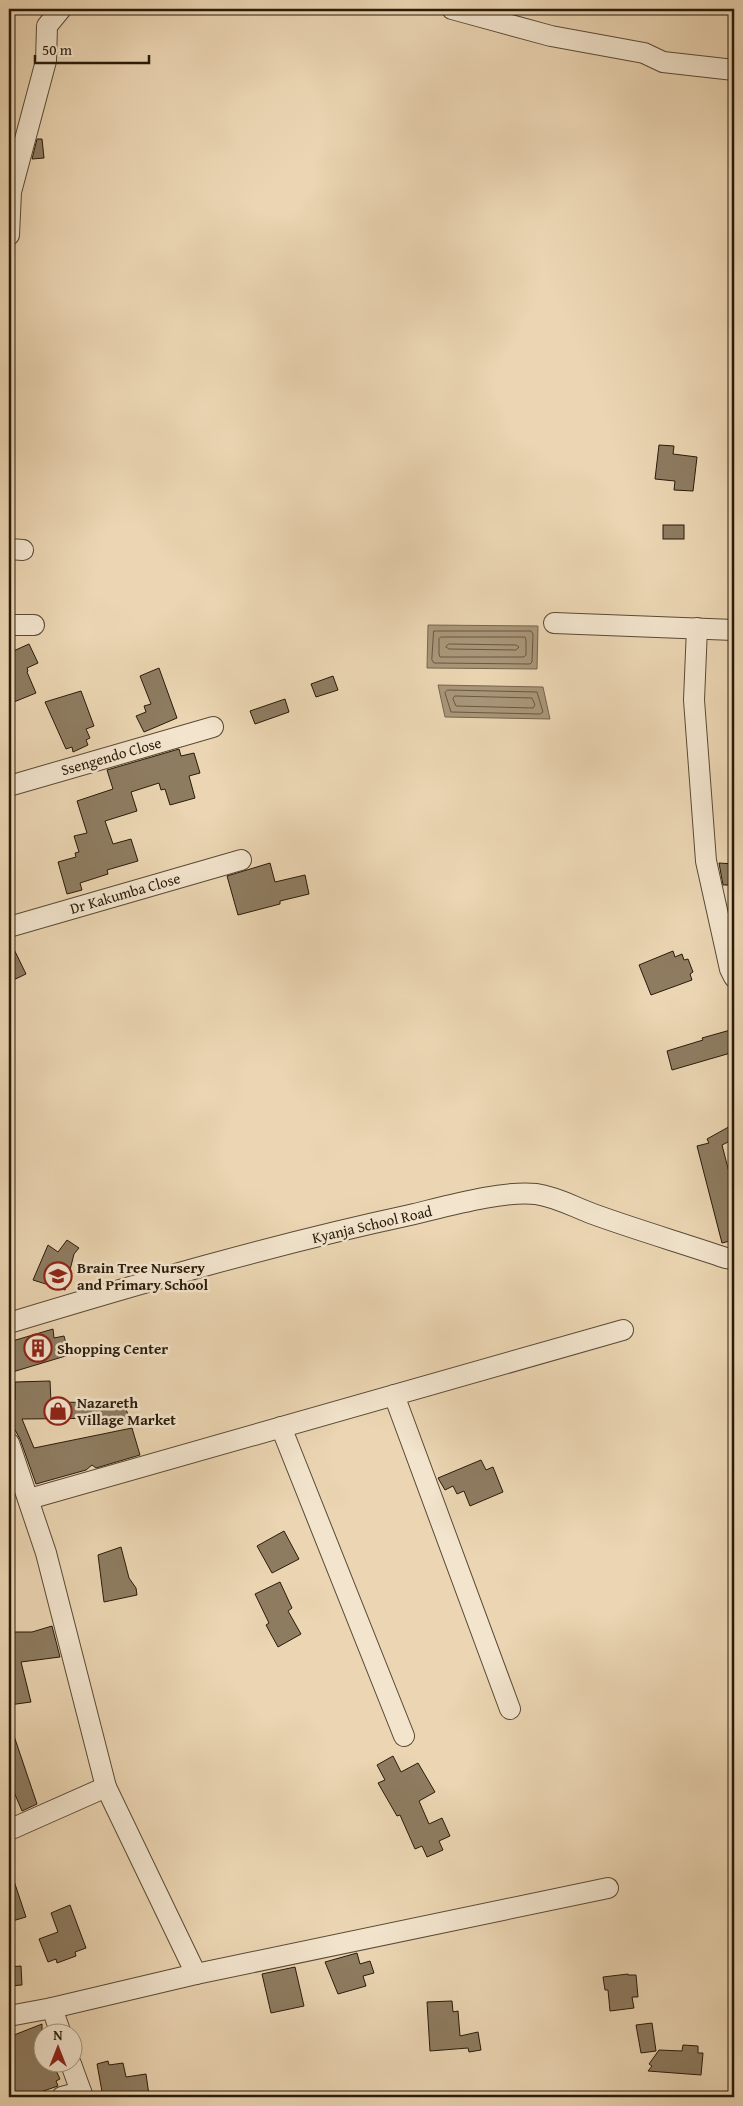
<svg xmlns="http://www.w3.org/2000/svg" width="743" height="2106" viewBox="0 0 743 2106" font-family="'Gentium Book Plus',serif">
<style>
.water{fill:#a99679;stroke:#76654d}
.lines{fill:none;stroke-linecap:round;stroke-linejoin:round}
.shore{stroke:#695842;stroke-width:1}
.building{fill:#8e7c61;stroke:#291b0a}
.minor-casing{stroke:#5a4a34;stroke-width:22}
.minor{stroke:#f2e4cd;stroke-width:20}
.labels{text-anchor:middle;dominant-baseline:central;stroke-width:5;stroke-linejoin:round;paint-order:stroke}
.street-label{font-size:15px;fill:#291b0a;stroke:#f2e4cd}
.poi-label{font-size:15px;font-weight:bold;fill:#291b0a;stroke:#f2e4cd;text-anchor:start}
</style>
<rect width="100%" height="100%" fill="#ebd5b2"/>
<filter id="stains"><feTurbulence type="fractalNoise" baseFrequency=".004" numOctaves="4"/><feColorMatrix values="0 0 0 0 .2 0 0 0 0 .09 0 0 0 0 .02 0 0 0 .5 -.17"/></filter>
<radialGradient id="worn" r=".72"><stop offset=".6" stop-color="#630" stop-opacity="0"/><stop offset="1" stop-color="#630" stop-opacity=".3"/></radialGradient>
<!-- water -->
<g class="water">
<path d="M428 625 538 626 537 669 427 668Z"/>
<path d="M438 685 543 687 550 719 445 717Z"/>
</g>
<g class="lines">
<!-- shore -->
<g class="shore">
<path d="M434 631H531L533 634 532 662 530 664 434 663 432 660Z"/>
<path d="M441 637H525L526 640V655L524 657H440L439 654V639Z"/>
<path d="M449 644 516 645 519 647 516 650 449 649 446 647Z"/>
<path d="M448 690 537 692 543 712 540 714 451 712 445 693Z"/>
<path d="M455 696 532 698 535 705 533 708 456 706 453 699Z"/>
</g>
</g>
<!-- building -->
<g class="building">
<path d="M37 139H42L44 158 32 159Z"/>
<path d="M659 445 674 446 673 454 697 457 693 491 674 490 675 481 655 479Z"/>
<rect x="663" y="525" width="21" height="14"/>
<path d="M29 644 38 663 27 668 28 671 27 672 36 693 9 704V653Z"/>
<path d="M159 668 177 718 144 732 136 716 146 712 144 706 151 704 140 676Z"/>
<path d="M333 676 338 690 316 697 311 684Z"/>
<path d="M81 691 94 726 86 729 90 738 86 740 88 745 73 752 72 747 66 749 45 702Z"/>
<path d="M285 699 289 712 255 724 250 711Z"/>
<path d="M179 749 181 756 194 753 200 773 189 776 195 798 170 805 165 789 161 790 159 783 131 792 137 811 105 821 113 844 131 839 138 861 107 870 108 874 80 883 82 890 67 894 58 862 76 857 75 853 79 852 74 836 87 833 77 801 113 789 107 770Z"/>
<path d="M270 863 275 882 305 875 309 894 280 901V904L238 915 227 876Z"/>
<path d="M719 863 734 864V885H723Z"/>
<path d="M9 939 26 974 9 982Z"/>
<path d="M673 951 675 957 682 954 684 960 688 959 693 972 690 974 692 980 651 995 639 965Z"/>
<path d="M734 1029V1052L672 1070 667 1051 703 1040 702 1038Z"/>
<path d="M734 1124V1139L722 1145 734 1192V1240L722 1243 697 1146 709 1143 707 1139Z"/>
<path d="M67 1240 79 1248 74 1254 65 1290 33 1280 48 1245 58 1252Z"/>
<path d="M53 1329 54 1338 64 1336 69 1355 9 1373V1342Z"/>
<path d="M50 1381 51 1402 124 1403 129 1418 22 1419 34 1448 132 1428 140 1455 96 1468 92 1465 86 1470 36 1484 20 1439 9 1419V1386L15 1400V1382Z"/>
<path d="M481 1460 486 1470 493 1467 503 1492 470 1506 464 1491 457 1494 453 1486 445 1490 438 1478Z"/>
<path d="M284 1531 299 1559 272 1573 257 1546Z"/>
<path d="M121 1547 129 1578 136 1588 137 1595 104 1602 98 1555Z"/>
<path d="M280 1582 292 1608 288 1611 301 1634 278 1647 266 1625 269 1623 255 1594Z"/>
<path d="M52 1626 60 1657 21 1662 31 1702 9 1705V1632H32Z"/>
<path d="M9 1727H11L37 1804 22 1811 14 1792 9 1793Z"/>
<path d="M393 1756 401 1772 418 1763 435 1792 419 1801 429 1824 442 1818 450 1836 439 1841 443 1850 427 1857 422 1846 415 1849 400 1815 397 1816 378 1783 385 1780 377 1765Z"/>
<path d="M9 1872H11L26 1917 9 1922Z"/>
<path d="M70 1905 86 1948 75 1952 76 1956 57 1963 56 1959 48 1962 39 1939 58 1932 51 1913Z"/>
<path d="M357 1953 360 1964 370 1961 374 1973 363 1976 366 1986 338 1994 325 1962Z"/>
<path d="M21 1966 22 1985 9 1986V1967Z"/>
<path d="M295 1967 304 2006 271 2013 262 1974Z"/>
<path d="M628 1974V1975H636L638 1997H632L634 2008 610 2011 608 1990H605L603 1977Z"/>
<path d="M452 2001 453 2012 458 2011 460 2036 478 2032 481 2050 469 2052 468 2048 430 2051 427 2002Z"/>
<path d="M652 2023 656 2051 641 2053 636 2025Z"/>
<path d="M42 2024V2064H53L60 2079 56 2081 58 2086 26 2097H9V2037Z"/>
<path d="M683 2045 698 2046V2053H703L701 2075 648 2071 652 2066 649 2064 659 2050 682 2051Z"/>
<path d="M108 2061 109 2065 123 2063 126 2077 146 2074 149 2095 103 2097 97 2064Z"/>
</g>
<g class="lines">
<!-- minor casing -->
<g class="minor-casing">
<g id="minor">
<path d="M452 9 551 36 644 53 663 62 734 70"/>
<path d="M9 235 11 192 46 61 47 26 61 9"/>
<path d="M9 549 23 550"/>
<path d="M554 623 734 630"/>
<path d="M9 625H34"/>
<path d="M697 628 694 700 706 861 730 969 734 977"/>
<path d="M9 786 213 727"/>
<path d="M9 927 241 860"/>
<path d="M9 1323C141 1283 275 1244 410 1215 444 1207 503 1190 536 1194 557 1197 574 1207 593 1214 637 1230 682 1243 726 1258L734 1259"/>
<path d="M394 1395 510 1709"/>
<path d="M281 1427 404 1736"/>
<path d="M9 1443 46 1553 106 1787 196 1974"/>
<path d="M29 1499 623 1330"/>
<path d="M9 1830 106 1787"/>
<path d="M52 2008 61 2034"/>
<path d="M9 2016 52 2008 196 1974 608 1888"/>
<path d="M71 2064 83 2097"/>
<path d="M62 2097 81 2092"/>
</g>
</g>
<!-- minor -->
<use href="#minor" class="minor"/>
</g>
<!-- icons -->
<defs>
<g id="school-ring" transform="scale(1.4375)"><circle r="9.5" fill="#f2e4cd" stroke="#8f2418" stroke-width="1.5"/><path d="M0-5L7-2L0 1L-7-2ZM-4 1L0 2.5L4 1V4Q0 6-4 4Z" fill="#8f2418"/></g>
<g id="building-ring" transform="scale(1.4375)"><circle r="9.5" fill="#f2e4cd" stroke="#8f2418" stroke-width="1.5"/><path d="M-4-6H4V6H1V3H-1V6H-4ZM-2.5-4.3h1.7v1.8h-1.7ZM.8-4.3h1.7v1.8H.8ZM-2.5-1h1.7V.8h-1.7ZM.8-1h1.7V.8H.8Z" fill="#8f2418"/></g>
<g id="shop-ring" transform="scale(1.4375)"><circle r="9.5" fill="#f2e4cd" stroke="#8f2418" stroke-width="1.5"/><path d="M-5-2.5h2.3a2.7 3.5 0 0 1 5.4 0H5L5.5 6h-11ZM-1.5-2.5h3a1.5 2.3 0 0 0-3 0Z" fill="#8f2418"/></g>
</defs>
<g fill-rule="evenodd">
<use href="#school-ring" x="58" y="1276"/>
<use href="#building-ring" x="38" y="1348"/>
<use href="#shop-ring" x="58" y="1411"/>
</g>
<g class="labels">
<!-- street labels -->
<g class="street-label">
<text transform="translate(111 756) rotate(-16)">Ssengendo Close</text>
<text transform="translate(125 893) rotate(-16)">Dr Kakumba Close</text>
<text transform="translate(372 1224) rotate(-13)">Kyanja School Road</text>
</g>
<!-- poi labels -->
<g class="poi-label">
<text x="77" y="1267">Brain Tree Nursery<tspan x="77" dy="17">and Primary School</tspan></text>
<text x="57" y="1348">Shopping Center</text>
<text x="77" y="1402">Nazareth<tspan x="77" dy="17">Village Market</tspan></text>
</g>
</g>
<!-- margin -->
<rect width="743" height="2106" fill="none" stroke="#ebd5b2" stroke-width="30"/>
<rect x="10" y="10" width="723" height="2086" fill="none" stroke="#291b0a" stroke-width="2.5"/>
<rect x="15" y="15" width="713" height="2076" fill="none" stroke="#291b0a"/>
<!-- north arrow -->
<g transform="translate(58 2048)"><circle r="24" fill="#f2e4cd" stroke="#a2947f"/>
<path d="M0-4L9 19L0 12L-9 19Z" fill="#8f2418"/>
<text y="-8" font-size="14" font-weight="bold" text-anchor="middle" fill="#291b0a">N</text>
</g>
<!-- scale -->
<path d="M35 55v8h114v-8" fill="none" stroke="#291b0a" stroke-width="2.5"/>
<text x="42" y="55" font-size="15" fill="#291b0a" stroke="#f2e4cd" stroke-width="4" paint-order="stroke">50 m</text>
<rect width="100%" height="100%" filter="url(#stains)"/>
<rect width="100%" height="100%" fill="url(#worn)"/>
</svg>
